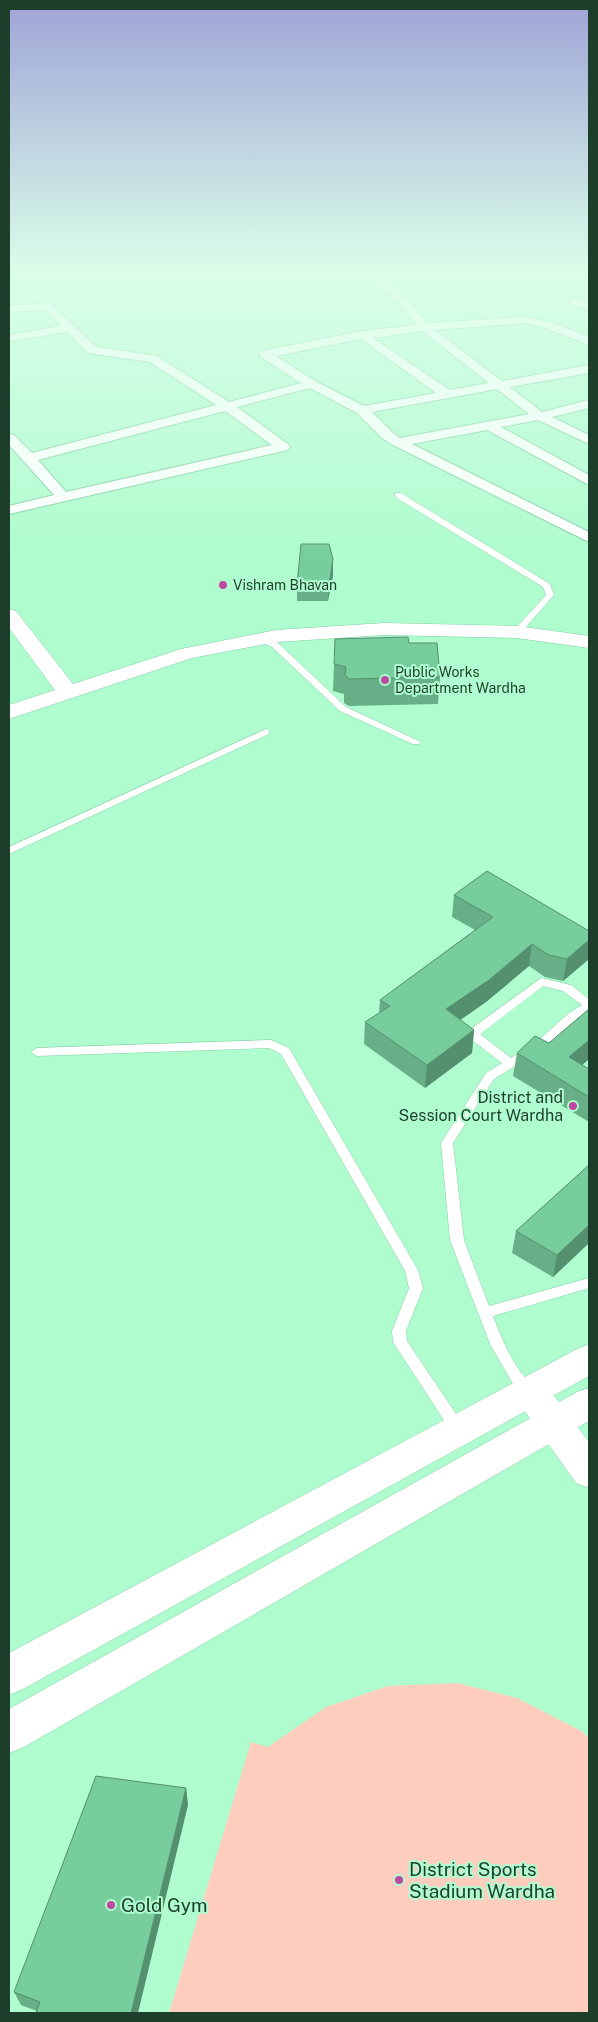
<svg xmlns="http://www.w3.org/2000/svg" width="598" height="2022" viewBox="0 0 598 2022" font-family="'Public Sans',sans-serif">
<style>
.green{fill:#ffcdbd}
.lines{fill:none;stroke-linecap:round;stroke-linejoin:round}
.lane-casing{stroke:#84d0a5;stroke-width:1}
.street-casing{stroke:#84d0a5;stroke-width:2}
.secondary-casing{stroke:#84d0a5;stroke-width:1}
.primary-casing{stroke:#84d0a5;stroke-width:1}
.lane{fill:#fff;fill-rule:evenodd}
.street{fill:#fff;fill-rule:evenodd}
.secondary{fill:#fff;fill-rule:evenodd}
.primary{fill:#fff;fill-rule:evenodd}
.wall{fill:#67b087}
.shaded-wall{fill:#54906e}
.building{fill:#78cd9d;stroke:#54906e}
.poi-dot{fill:#bd49a1;stroke:#affccf;stroke-width:2}
.labels{text-anchor:middle;dominant-baseline:central;stroke-width:4;stroke-linejoin:round;paint-order:stroke}
.far-poi-label{font-size:14px;fill:#1e3e2c;stroke:#affccf;text-anchor:start}
.poi-label{font-size:16px;fill:#1e3e2c;stroke:#affccf;text-anchor:end}
.near-poi-label{font-size:19px;fill:#1e3e2c;stroke:#affccf;text-anchor:start}
</style>
<rect width="100%" height="100%" fill="#affccf"/>
<!-- green -->
<path class="green" d="M457 1683 517 1698 583 1732 589 1739V2013H169L251 1742 268 1747 326 1707 388 1686Z"/>
<g class="lines">
<!-- lane casing -->
<g class="lane-casing">
<g id="lane">
<path d="M395 493H401L550 584 554 595 520 634H514V630L546 595 543 587 395 497Z"/>
<path d="M259 637H265L278 643 346 707 421 742 419 744H413L340 711 272 647 259 641Z"/>
<path d="M266 729 269 730V734L9 854V847Z"/>
<path d="M541 978 571 985 589 999V1011L577 1019 547 1046 494 1079 453 1143 464 1240 489 1306 589 1278V1288L493 1316C500 1334 511 1362 524 1376 528 1381 534 1383 537 1390L535 1394 530 1396 513 1384 490 1344 450 1240 441 1143 486 1073 502 1063 468 1037 466 1034 468 1031ZM543 986 563 991 582 1005 569 1013 539 1040 511 1058 480 1034Z"/>
<path d="M271 1040 289 1048 418 1270 423 1288 406 1331 407 1341 463 1424 465 1429 463 1434 458 1436 453 1434 393 1342 392 1331 409 1288 405 1271 281 1054 269 1048 37 1056 31 1052 37 1048Z"/>
</g>
</g>
<!-- street casing -->
<g class="street-casing">
<g id="street">
<path d="M365 273H377L410 301 427 323 526 317 553 323 589 337V345L546 328 526 323 435 330 502 381 589 365V373L510 387 542 412 589 400V408L552 417 589 435V444L538 420 501 427 589 475V485L487 430 412 444 589 532V542L393 445 382 438 357 413 310 388 237 407 288 444 290 447 288 450 9 514V506L54 495 9 445V434L14 435 32 453 216 405 150 362 88 353 67 332 9 341V335L61 326 45 310 9 312V306L44 303 53 305 96 347 157 356 229 402 301 383 261 357 259 354 261 351 362 331 416 325 402 305ZM422 331 489 383 450 390 373 338ZM361 339 436 393 364 406 315 381 276 356ZM497 389 529 414 400 438 392 432 372 412ZM225 411 272 445 66 492 38 460Z"/>
<path d="M575 299 589 303V310L571 304 569 302 571 300Z"/>
</g>
</g>
<!-- secondary casing -->
<g class="secondary-casing">
<g id="secondary">
<path d="M9 609 16 611 73 684 181 649 276 630 384 623 517 626 589 636V648L517 638 384 635 276 642 192 658 9 719V705L55 690 9 628Z"/>
<path d="M531 1377 543 1381 589 1442V1488L576 1483 519 1403 514 1392 519 1381Z"/>
</g>
</g>
<!-- primary casing -->
<g class="primary-casing">
<g id="primary">
<path d="M589 1344V1376L23 1689 9 1695V1653L577 1349Z"/>
<path d="M589 1388V1421L24 1747 9 1753V1709L577 1392Z"/>
</g>
</g>
<!-- lane -->
<use href="#lane" class="lane"/>
<!-- street -->
<use href="#street" class="street"/>
<!-- secondary -->
<use href="#secondary" class="secondary"/>
<!-- primary -->
<use href="#primary" class="primary"/>
</g>
<!-- wall -->
<g class="wall">
<path d="M333 575 328 601H297V585Z"/>
<path d="M409 643 440 677 438 704 349 706 344 703V694L333 691 334 664Z"/>
<path d="M454 895 589 931V959L563 981 545 977 529 966 486 1002 460 1020 474 1030 472 1053 425 1088 364 1044 365 1022 379 1013 380 1000 475 930 452 917Z"/>
<path d="M589 1009V1059L582 1065 589 1069V1122L513 1076 517 1053 549 1043Z"/>
<path d="M589 1165V1243L553 1277 512 1253 516 1231Z"/>
<path d="M186 1788 188 1805 37 2011 21 2005 14 1992Z"/>
</g>
<!-- shaded-wall -->
<g class="shaded-wall">
<path d="M333 559V575L328 601 329 585Z"/>
<path d="M589 940V959L563 981 567 959Z"/>
<path d="M532 944 529 966 486 1002 443 1032 446 1009Z"/>
<path d="M474 1030 472 1053 425 1088 427 1065Z"/>
<path d="M589 1040V1059L565 1080 569 1057Z"/>
<path d="M589 1225V1243L553 1277 557 1255Z"/>
<path d="M186 1788 188 1805 138 2013H131Z"/>
</g>
<!-- building -->
<g class="building">
<path d="M301 544H329L333 559 329 585H297Z"/>
<path d="M408 637 409 643H437L440 677 349 679 345 675 346 667 334 664 335 639Z"/>
<path d="M487 871 589 931V940L567 959 549 955 532 944 489 980 446 1009 474 1030 427 1065 365 1022 390 1006 380 1000 493 917 454 895Z"/>
<path d="M589 1009V1040L569 1057 589 1069V1097L517 1053 535 1036 549 1043Z"/>
<path d="M589 1165V1225L557 1255 516 1231Z"/>
<path d="M96 1776 186 1788 131 2013H36L40 2002 14 1992Z"/>
</g>
<!-- sky -->
<linearGradient id="sky" x2="0" y2="1"><stop stop-color="#9fa4d7"/><stop offset="0.49" stop-color="#dbfee9"/><stop offset="1" stop-color="#dbfee9" stop-opacity="0"/></linearGradient>
<rect width="598" height="556" fill="url(#sky)"/>
<!-- markers -->
<g class="poi-dot">
<circle cx="223" cy="585" r="5"/>
<circle cx="385" cy="680" r="5"/>
<circle cx="573" cy="1106" r="5"/>
<circle cx="399" cy="1880" r="5"/>
<circle cx="111" cy="1905" r="5"/>
</g>
<g class="labels">
<!-- far-poi labels -->
<g class="far-poi-label">
<text x="233" y="585">Vishram Bhavan</text>
<text x="395" y="672">Public Works<tspan x="395" dy="16">Department Wardha</tspan></text>
</g>
<!-- poi labels -->
<g class="poi-label">
<text x="563" y="1097">District and<tspan x="563" dy="18">Session Court Wardha</tspan></text>
</g>
<!-- near-poi labels -->
<g class="near-poi-label">
<text x="409" y="1869">District Sports<tspan x="409" dy="22">Stadium Wardha</tspan></text>
<text x="121" y="1905">Gold Gym</text>
</g>
</g>
<!-- border -->
<rect width="598" height="2022" fill="none" stroke="#1e3e2c" stroke-width="20"/>
</svg>
